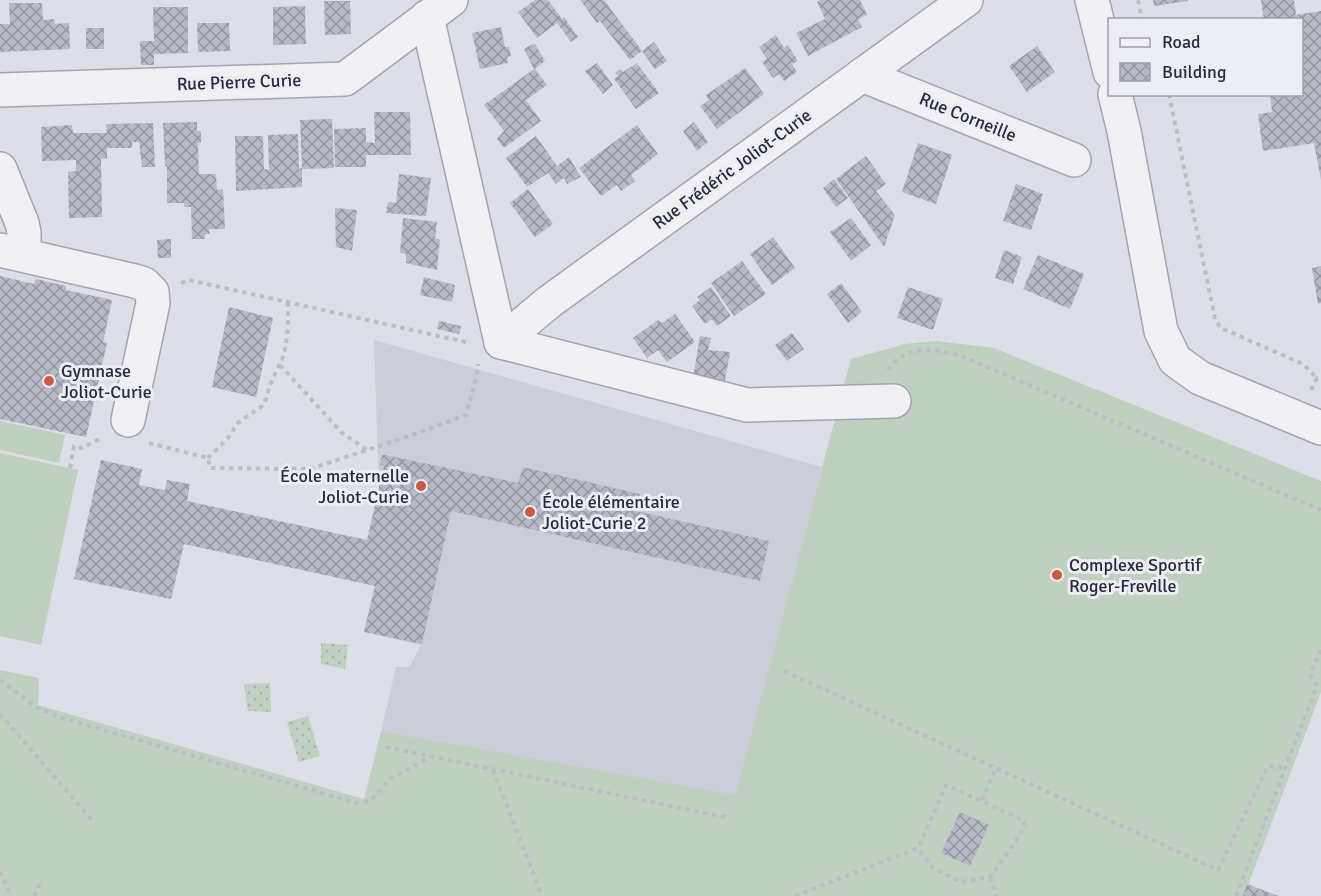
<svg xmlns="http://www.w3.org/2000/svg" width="1321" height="896" viewBox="0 0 1321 896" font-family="Signika,sans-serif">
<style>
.built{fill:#cccdd8}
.grass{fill:#bfd0c0}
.park{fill:url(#park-dots)}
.building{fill:url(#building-cross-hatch)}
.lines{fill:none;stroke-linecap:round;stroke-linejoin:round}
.minor-casing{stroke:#a3a4b1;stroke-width:36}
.path{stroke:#bcbcc5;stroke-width:4;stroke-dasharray:4.5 4.5;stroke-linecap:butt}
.minor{stroke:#f0f0f5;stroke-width:33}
.poi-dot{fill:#c85a46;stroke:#edeef4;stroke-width:2}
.labels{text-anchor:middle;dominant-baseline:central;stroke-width:6;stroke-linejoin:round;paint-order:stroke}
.street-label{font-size:18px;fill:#27293d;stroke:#edeef4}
.poi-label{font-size:18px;fill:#27293d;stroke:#edeef4;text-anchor:start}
</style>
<defs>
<pattern id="park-dots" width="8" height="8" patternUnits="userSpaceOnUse" patternTransform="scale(1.5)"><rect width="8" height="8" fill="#bfd0c0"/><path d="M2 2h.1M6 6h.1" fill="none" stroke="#a4b3a6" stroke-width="1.8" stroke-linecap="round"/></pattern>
<pattern id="building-cross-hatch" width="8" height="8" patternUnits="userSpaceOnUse" patternTransform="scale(1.5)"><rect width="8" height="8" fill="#b8b9c6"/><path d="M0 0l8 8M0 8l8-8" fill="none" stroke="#9696a2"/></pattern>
</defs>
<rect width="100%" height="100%" fill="#dddee7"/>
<!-- built -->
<path class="built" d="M374 340 822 467 735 796 381 731 396 667H409L421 645 364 632 384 543 379 492Z"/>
<!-- grass -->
<g class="grass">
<path d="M936 341 994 348 1321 481V692L1244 896H0V670L39 678 38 705 364 799 381 731 735 795 851 359 905 344Z"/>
<path d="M0 421 65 435 59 463 0 450Z"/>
<path d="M0 453 78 470 41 645 0 636Z"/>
</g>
<!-- park -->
<g class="park">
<path d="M321 643 348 645 345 669 321 664Z"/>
<path d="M270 683 271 712 248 711 244 684Z"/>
<path d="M308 716 320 756 299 762 287 722Z"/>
</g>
<!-- building -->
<g class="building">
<path d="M535 0H548L562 19 564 17 578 37 571 42 557 23 537 38 518 12Z"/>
<path d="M580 0H604L642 51 630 60 600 21 597 23Z"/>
<path d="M820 0H860L867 15 858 19 862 27 808 56 796 33 825 19 817 2Z"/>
<path d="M1153 0H1187L1188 1 1154 6Z"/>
<path d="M1261 0H1294L1296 15 1321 11V180L1314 143 1263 151 1258 114 1272 112 1270 94H1302V20H1264Z"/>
<path d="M324 1H350L351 34 325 35Z"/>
<path d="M9 3H42L43 20 54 19 55 24 69 23 70 49 0 52V24H10Z"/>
<path d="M305 6 306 44 273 45V7Z"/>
<path d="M153 7H188V53L154 54V65H141L140 41H154Z"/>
<path d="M197 23H229L230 51 198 52Z"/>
<path d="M501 27 505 47H509L511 56 507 57 508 63 480 69 472 33Z"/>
<rect x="86" y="28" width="18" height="21"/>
<path d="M776 35 784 48 788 45 798 61 792 64 797 72 784 81 779 74 773 78 762 62 767 59 759 47Z"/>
<path d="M654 42 667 61 655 69 642 51Z"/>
<path d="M533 44V45L535 44 545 61 535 69 547 85 526 100 541 121 504 148 497 139 504 131 484 105 534 69 524 49Z"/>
<path d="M1037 46 1055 72 1027 92 1009 66Z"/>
<path d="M597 63 613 85 603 94 585 71Z"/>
<path d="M637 63 659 93 636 109 614 79 618 76 615 73 620 69 623 72Z"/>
<path d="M745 68 764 94 717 129 700 106 709 100 706 95Z"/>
<path d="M374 112H410L411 155H366V167H335L334 129 366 128V142L375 143Z"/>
<path d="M332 119 334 168 302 169V187L236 191 235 136H263L264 169 269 170 268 135 298 134 299 169 302 168 300 120Z"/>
<path d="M197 122V131H201V143H198L199 174H216L217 190 223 189 225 229H209L210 234H205V239H192L191 207H184V203H167V167L165 166 163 123Z"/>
<path d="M694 122 708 142 697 151 683 131Z"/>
<path d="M153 123 155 167H142L139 142H132V148H107V158L101 159 102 217 69 218 68 172 76 171V160L42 161 41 127 72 125 73 133H107L106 124Z"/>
<path d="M637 125 658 154 631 175 635 181 621 191 617 185 601 196 579 168Z"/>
<path d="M536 136 557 166 569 157 581 177 567 184 564 178 556 184 548 173 527 187 506 158Z"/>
<path d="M918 143 952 155 936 204 902 192Z"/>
<path d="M866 156 886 184 876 191 895 215 884 247 836 179Z"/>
<path d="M399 174 431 178 426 216 386 213 388 202 396 203Z"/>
<path d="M834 179 848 198 836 207 823 188Z"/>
<path d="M1016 184 1043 194 1031 230 1003 221Z"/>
<path d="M528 189 553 224 535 237 510 203Z"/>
<path d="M335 208 357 210 352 251 336 247Z"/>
<path d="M403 218 437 222 435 239H440L437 270 406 263V254L400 253Z"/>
<path d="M851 218 871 245 851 261 830 232Z"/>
<path d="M773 237 795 268 772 285 750 254Z"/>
<path d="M171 239V258H158L157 240Z"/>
<path d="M1004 250 1022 257 1013 284 995 278Z"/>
<path d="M1038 255 1084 274 1070 309 1023 289Z"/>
<path d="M742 261 766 294 734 316 711 283Z"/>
<path d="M1321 266V303L1318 304 1312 268Z"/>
<path d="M0 276 34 284 36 279 66 286V290L112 300 103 342 107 343 86 437 0 419Z"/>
<path d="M424 277 455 285 452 302 420 295Z"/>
<path d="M841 283 862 312 848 323 827 294Z"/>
<path d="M711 287 731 316 717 326 712 319 705 324 692 306 700 300 697 297Z"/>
<path d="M908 287 943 299 933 330 897 318Z"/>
<path d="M229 307 273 318 256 397 212 387Z"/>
<path d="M675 314 695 342 667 362 658 350 647 358 633 338 658 320 662 323Z"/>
<path d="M439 321 461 326 459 334 437 329Z"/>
<path d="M792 333 804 349 787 361 775 345Z"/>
<path d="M700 336 711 338 708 350 730 352 725 381 693 377Z"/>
<path d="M382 455H385L518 483 523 467 640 494 636 511 769 541 760 581 451 511 422 644 364 632 375 586 184 544 171 599 74 579 101 460 142 469 139 485 165 490 167 480 190 484 187 501 367 540 384 466 380 465Z"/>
<path d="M960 812 989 825 970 866 941 853Z"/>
<path d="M1247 884 1279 896H1243Z"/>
</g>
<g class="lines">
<!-- minor casing -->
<g class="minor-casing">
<g id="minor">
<path d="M1092 0 1110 72"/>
<path d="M427 17 501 342"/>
<path d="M862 75 1074 160"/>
<path d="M0 90 345 79 451 0"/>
<path d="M1115 94 1124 131 1161 331 1175 360 1200 378 1321 428"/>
<path d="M0 169 22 223 24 233V255"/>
<path d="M0 250 135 281 144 284 152 292 153 303 128 420"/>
<path d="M501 342 549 302 966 0"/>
<path d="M501 342 747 405 894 401"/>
</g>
</g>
<!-- path -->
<g class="path">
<path d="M1138 0 1142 20"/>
<path d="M1169 94 1215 319 1221 328 1303 364 1317 378"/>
<path d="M181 283 189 280 470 343"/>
<path d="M280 365 342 433 367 450"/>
<path d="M888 370C907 342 937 349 964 357L1321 510"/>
<path d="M1311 390 1317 378 1321 380"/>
<path d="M149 443 208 458 210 468 310 469 415 434 466 415 476 379 478 364"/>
<path d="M208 458 228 438 238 423 262 406 267 397 269 387 284 355 288 329V303"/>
<path d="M70 468 74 446 82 448 100 439 101 437"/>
<path d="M784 671 1218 870 1268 766 1286 768"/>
<path d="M0 680 36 707 59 717 356 803 370 801 390 779 431 756"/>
<path d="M0 714 92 820"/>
<path d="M386 747 729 818"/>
<path d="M493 770 542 896"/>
<path d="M982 800 996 768"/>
<path d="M0 872 11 896"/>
<path d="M990 877 997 896"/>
<path d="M34 896 41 881"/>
<path d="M795 896 918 848 946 785 1025 821 1020 835 990 877 961 882 933 868 918 848"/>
<path d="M1236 896 1317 686 1310 675 1321 650"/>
</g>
<!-- minor -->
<use href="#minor" class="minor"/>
</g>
<!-- markers -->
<g class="poi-dot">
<circle cx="49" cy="381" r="6"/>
<circle cx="421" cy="486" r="6"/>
<circle cx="530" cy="512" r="6"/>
<circle cx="1057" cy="575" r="6"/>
</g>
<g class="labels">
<!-- street labels -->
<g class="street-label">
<text transform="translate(239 82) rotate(-2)">Rue Pierre Curie</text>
<text transform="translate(968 117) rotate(22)">Rue Corneille</text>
<text transform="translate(732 169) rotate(-36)">Rue Frédéric Joliot-Curie</text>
</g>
<!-- poi labels -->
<g class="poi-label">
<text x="61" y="371">Gymnase<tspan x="61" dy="21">Joliot-Curie</tspan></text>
<text x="409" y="476" text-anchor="end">École maternelle<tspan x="409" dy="21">Joliot-Curie</tspan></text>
<text x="542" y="502">École élémentaire<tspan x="542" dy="21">Joliot-Curie 2</tspan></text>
<text x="1069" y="565">Complexe Sportif<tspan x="1069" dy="21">Roger-Freville</tspan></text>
</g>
</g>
<!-- legend -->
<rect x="1108" y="18" width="195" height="78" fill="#edeef4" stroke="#9e9fab" stroke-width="1.5"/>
<rect x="1120" y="38" width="30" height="9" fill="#f0f0f5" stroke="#9e9fab" stroke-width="1.5"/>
<text x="1162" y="48" font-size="18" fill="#27293d">Road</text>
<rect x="1120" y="63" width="30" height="18" fill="url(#building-cross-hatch)" stroke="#9e9fab" stroke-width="1.5"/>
<text x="1162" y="78" font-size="18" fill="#27293d">Building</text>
</svg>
